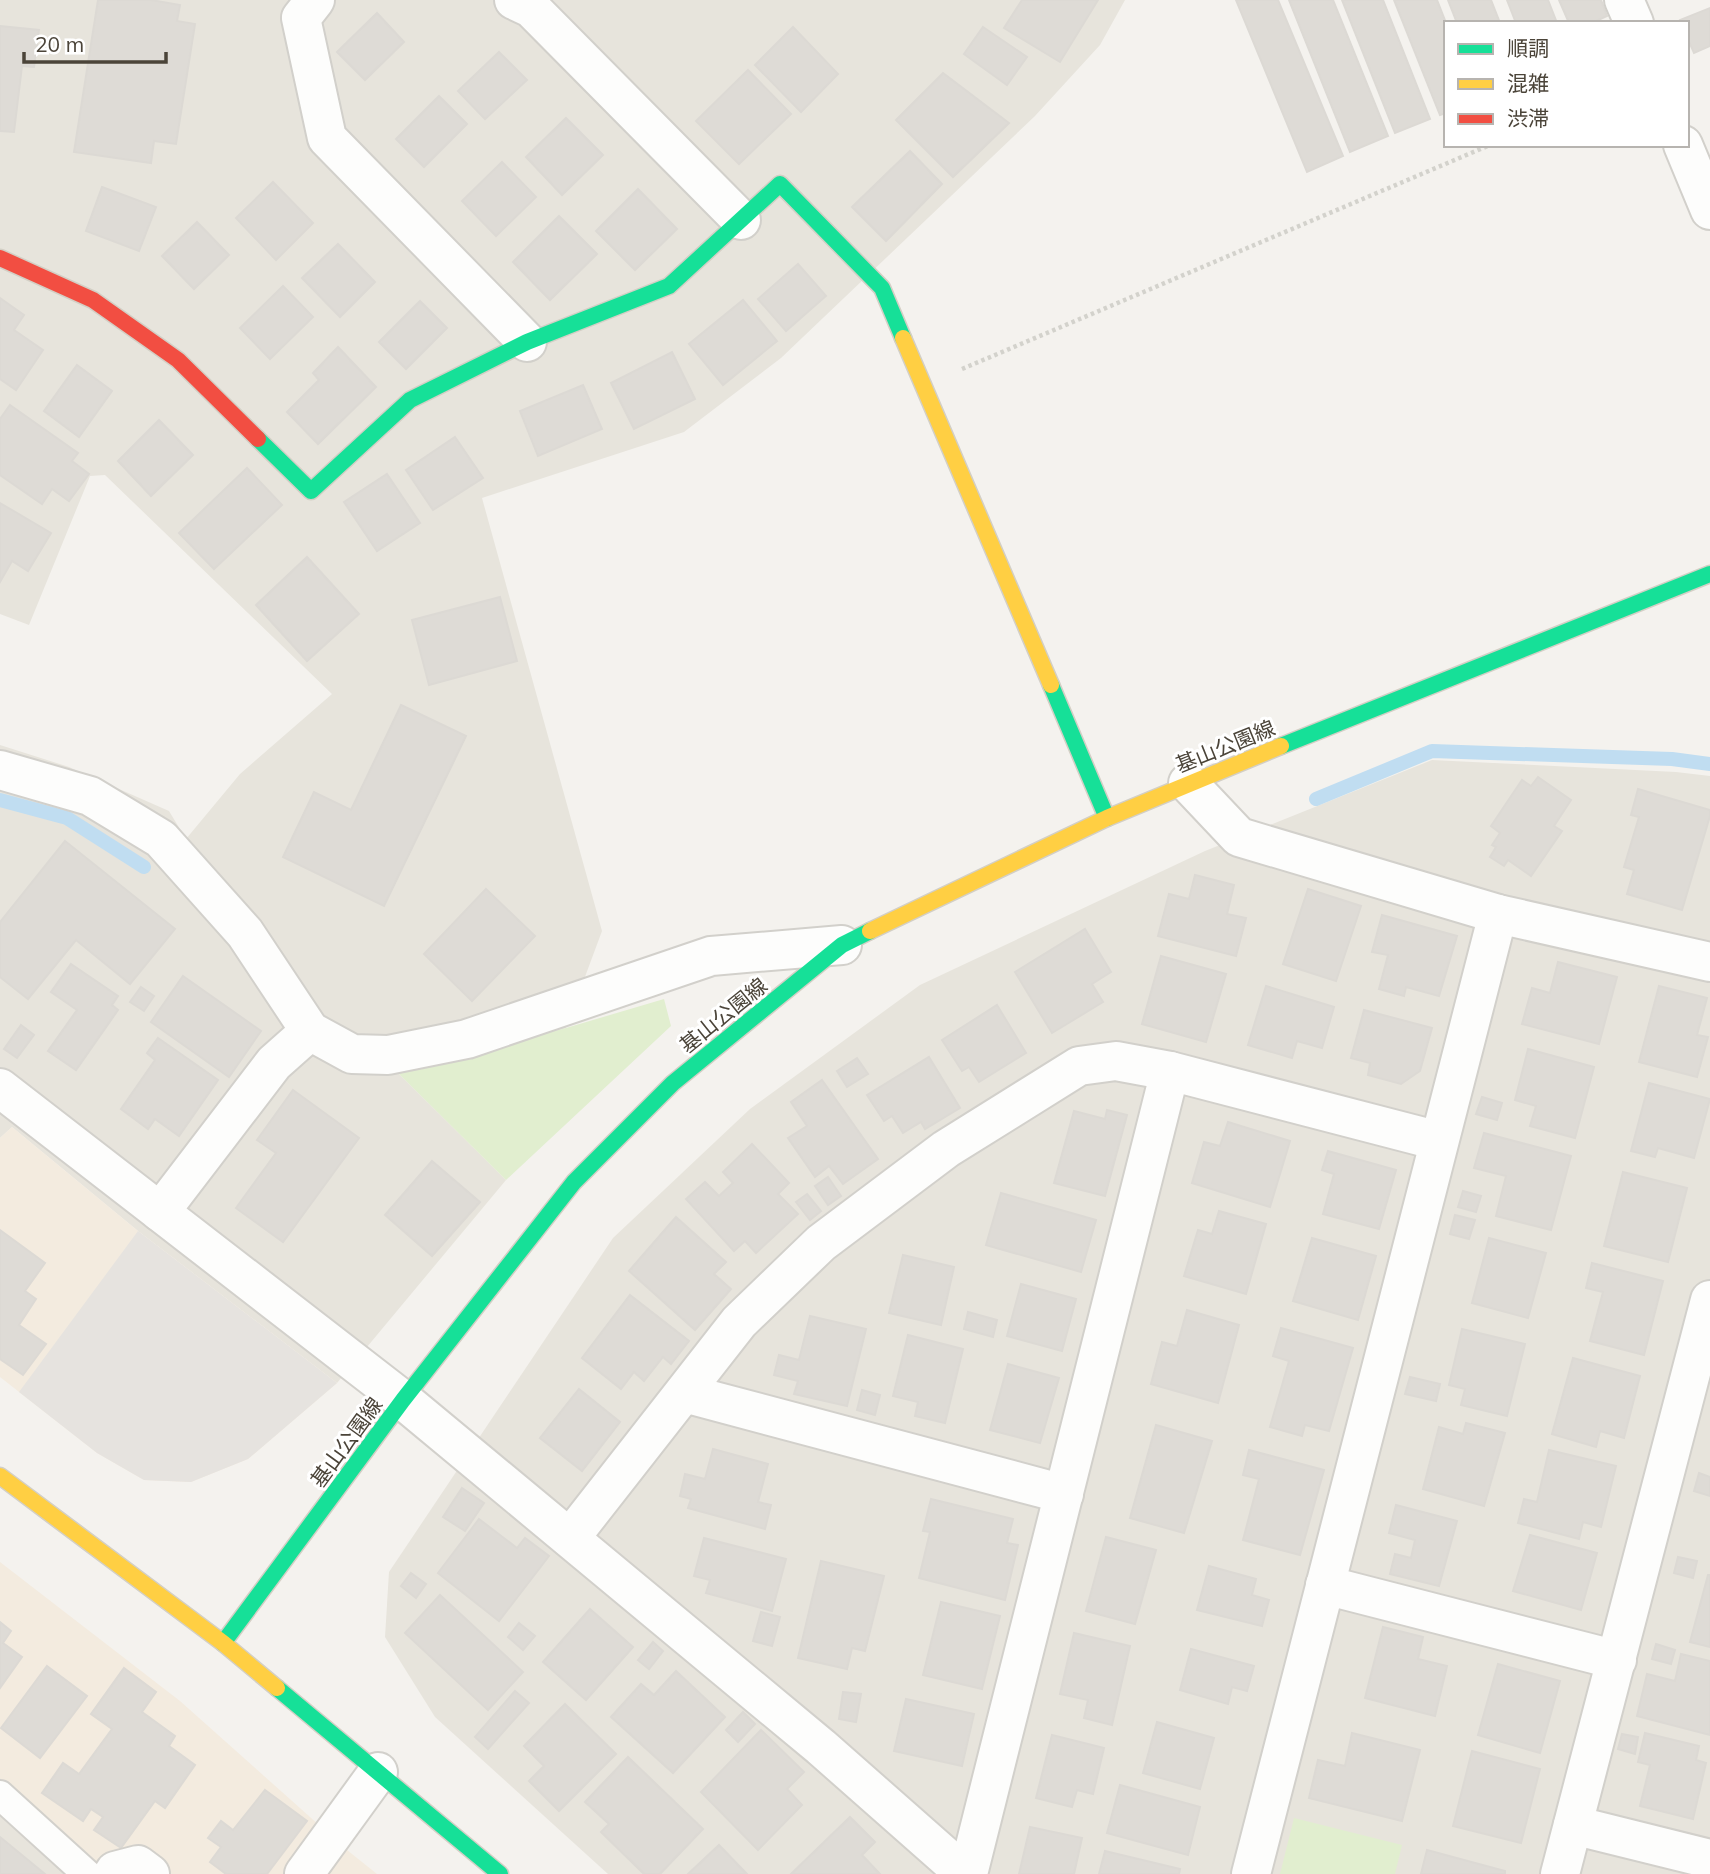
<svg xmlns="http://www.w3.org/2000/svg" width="1710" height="1874" viewBox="0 0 1710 1874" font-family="Mulish,'Noto Sans JP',sans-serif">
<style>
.residential{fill:#e7e4dc}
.commercial{fill:#f3ebdf}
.green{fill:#e1eecf}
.parking{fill:#e6e3df}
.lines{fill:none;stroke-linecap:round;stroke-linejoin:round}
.stream{stroke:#c0ddf1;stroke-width:14}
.building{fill:#dedbd6;stroke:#dcd9d4;stroke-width:2}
.lane-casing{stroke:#d2d0cb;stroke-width:32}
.street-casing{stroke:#d2d0cb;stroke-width:42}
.fast-casing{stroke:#d3cfc5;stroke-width:19}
.slow-casing{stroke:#d3cfc5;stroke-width:19}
.jam-casing{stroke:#d3cfc5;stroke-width:19}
.path{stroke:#d3d2cc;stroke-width:4.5;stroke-dasharray:3.5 3.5;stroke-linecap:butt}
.lane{stroke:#fdfdfc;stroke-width:28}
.street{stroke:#fdfdfc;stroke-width:38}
.fast{stroke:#16e098;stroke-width:16}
.slow{stroke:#ffcf43;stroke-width:16}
.jam{stroke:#f24e42;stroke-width:16}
.labels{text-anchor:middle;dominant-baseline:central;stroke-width:6;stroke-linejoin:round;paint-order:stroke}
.street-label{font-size:21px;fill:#4b4439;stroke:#fff}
</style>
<rect width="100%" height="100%" fill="#f4f2ee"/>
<!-- residential -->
<g class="residential">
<path d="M0 0H1125L1100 45 1035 116 781 358 684 432 482 498 602 931 566 1028 397 1072 506 1180 337 1383 138 1231 12 1127 0 1138V745L69 767 169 811 186 839 240 774 332 694 105 475 90 476 29 625 0 614Z"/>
<path d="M1432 760 1676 772 1710 776V1874H608L435 1717 385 1637 389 1572 613 1238 750 1109 920 985 1205 851Z"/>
<path d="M0 1778 97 1864 146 1855 172 1874H0Z"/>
</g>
<!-- commercial -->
<g class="commercial">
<path d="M12 1127 138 1231 337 1383 248 1459 191 1482 144 1480 97 1453 0 1377V1138Z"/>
<path d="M0 1562 180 1701 347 1850 377 1874H172L146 1855 97 1864 0 1778Z"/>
</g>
<!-- green -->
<g class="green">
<path d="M664 999 671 1026 506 1180 397 1072 566 1028Z"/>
<path d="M1294 1818 1402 1845 1395 1874H1280Z"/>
</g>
<!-- parking -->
<path class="parking" d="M138 1231 337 1383 248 1459 191 1482 144 1480 97 1453 19 1392Z"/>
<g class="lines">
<!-- stream -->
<g class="stream">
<path d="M1316 799 1432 751 1672 759 1710 764"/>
<path d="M0 800 67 818 144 867"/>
</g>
</g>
<!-- building -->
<g class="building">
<path d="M98 0H151L180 5 177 21 195 24 176 144 154 141 151 163 74 152Z"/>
<path d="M1022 0H1098L1060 62 1004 28Z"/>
<path d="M1236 0H1278L1343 156 1307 172Z"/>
<path d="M1289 0H1333L1388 136 1350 152Z"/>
<path d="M1342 0H1383L1430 119 1395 133Z"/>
<path d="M1394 0H1437L1446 23V113L1440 115Z"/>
<path d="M1448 0H1491L1500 23H1457Z"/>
<path d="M1507 0H1548L1557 23H1516Z"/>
<path d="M1559 0H1601L1607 16 1592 23H1569Z"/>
<path d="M1710 8V46L1694 53 1687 37V23H1681L1680 20Z"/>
<path d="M377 13 404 42 365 80 337 52Z"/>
<path d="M0 26 39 30 34 67 22 66 14 132 0 131Z"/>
<path d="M793 27 838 74 801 112 755 65Z"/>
<path d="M983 27 1027 57 1007 85 964 54Z"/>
<path d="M499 52 527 80 485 119 458 91Z"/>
<path d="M748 70 791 114 739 164 696 121Z"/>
<path d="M943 73 1009 123 953 177 896 120Z"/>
<path d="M439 96 467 124 424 167 396 139Z"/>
<path d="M566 118 603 155 562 195 526 157Z"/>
<path d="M910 151 942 184 886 241 852 207Z"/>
<path d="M502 162 536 197 496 236 462 201Z"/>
<path d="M273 182 313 223 276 260 236 218Z"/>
<path d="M102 187 156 207 139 251 86 231Z"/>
<path d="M638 189 677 229 635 270 596 231Z"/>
<path d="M559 216 597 254 550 300 513 262Z"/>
<path d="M197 222 229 255 194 289 162 256Z"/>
<path d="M338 244 375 282 340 317 302 278Z"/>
<path d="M798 264 826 296 786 331 758 299Z"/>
<path d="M283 286 313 317 270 359 240 328Z"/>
<path d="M0 298 24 315 14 330 43 350 16 390 0 379Z"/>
<path d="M743 300 777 341 723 385 689 344Z"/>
<path d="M420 301 447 328 406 369 379 342Z"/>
<path d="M338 347 376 387 318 444 287 412 319 380 313 373Z"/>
<path d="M672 352 695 399 634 429 611 383Z"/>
<path d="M77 365 112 391 79 437 44 411Z"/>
<path d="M583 385 602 429 538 456 520 411Z"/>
<path d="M10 405 78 453 72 461 89 474 69 501 52 489 42 504 0 475V419Z"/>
<path d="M159 420 193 455 151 496 118 461Z"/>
<path d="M455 437 483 478 433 510 406 470Z"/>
<path d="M247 468 282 505 214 569 179 533Z"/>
<path d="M387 474 420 523 377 551 344 502Z"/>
<path d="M0 503 51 533 28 571 12 561 0 582Z"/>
<path d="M307 557 359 614 307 661 256 605Z"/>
<path d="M500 597 517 661 429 685 412 620Z"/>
<path d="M401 705 466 736 384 906 283 857 314 792 351 810Z"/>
<path d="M1538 777 1571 800 1554 826 1562 831 1531 876 1508 860 1504 866 1490 857 1496 847 1492 845 1500 833 1491 826 1522 780 1531 786Z"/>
<path d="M1638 789 1710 810V816L1682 910 1627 894 1634 870 1624 867 1639 817 1631 815Z"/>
<path d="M65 841 175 929 130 984 76 940 28 999 0 977V922Z"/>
<path d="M1195 875 1234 885 1227 914 1246 918 1236 956 1158 936 1169 894 1189 899Z"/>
<path d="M486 889 535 936 472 1001 424 954Z"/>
<path d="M1308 889 1361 906 1336 981 1283 964Z"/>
<path d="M1382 915 1457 936 1439 996 1406 987 1404 996 1379 989 1388 955 1372 952Z"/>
<path d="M1085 929 1111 972 1092 984 1103 1002 1052 1033 1015 972Z"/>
<path d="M1161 956 1226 974 1206 1042 1142 1024Z"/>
<path d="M1558 962 1617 977 1599 1044 1522 1024 1532 988 1550 993Z"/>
<path d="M71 964 118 996 112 1005 118 1010 76 1070 48 1051 77 1010 51 992Z"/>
<path d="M183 976 261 1031 229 1077 151 1022Z"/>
<path d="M1266 986 1334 1007 1322 1048 1297 1041 1292 1058 1248 1045Z"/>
<path d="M1659 986 1707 998 1697 1035 1708 1037 1697 1077 1639 1062Z"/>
<path d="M141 987 154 996 144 1011 130 1002Z"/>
<path d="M997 1005 1026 1053 979 1082 969 1067 962 1071 942 1040Z"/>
<path d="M1364 1010 1432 1028 1420 1071 1401 1084 1368 1075 1370 1063 1351 1058Z"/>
<path d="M21 1025 34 1035 17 1058 4 1049Z"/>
<path d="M158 1038 218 1080 179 1136 155 1119 148 1129 121 1109 155 1060 147 1053Z"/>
<path d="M1528 1049 1594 1067 1575 1138 1530 1126 1536 1106 1515 1100Z"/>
<path d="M929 1057 960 1108 925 1129 921 1122 903 1133 892 1116 884 1121 867 1095Z"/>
<path d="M857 1058 868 1074 847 1087 837 1071Z"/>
<path d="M822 1080 878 1159 843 1184 829 1166 815 1177 788 1138 807 1126 791 1102Z"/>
<path d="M1649 1083 1710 1099 1694 1158 1658 1148 1655 1157 1631 1151Z"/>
<path d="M293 1090 359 1138 283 1242 236 1208 276 1153 257 1140Z"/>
<path d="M1482 1097 1502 1103 1497 1120 1476 1114Z"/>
<path d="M1107 1110 1127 1115 1105 1196 1054 1183 1074 1111 1105 1119Z"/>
<path d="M1228 1122 1290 1141 1270 1207 1192 1183 1204 1142 1220 1146Z"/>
<path d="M1484 1133 1571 1156 1551 1230 1496 1216 1506 1176 1474 1168Z"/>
<path d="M752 1144 789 1183 778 1194 798 1214 756 1253 745 1241 734 1251 686 1199 705 1182 719 1196 733 1183 723 1172Z"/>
<path d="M1328 1151 1396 1170 1379 1229 1323 1214 1334 1174 1322 1170Z"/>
<path d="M432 1161 480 1202 432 1256 385 1215Z"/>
<path d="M1623 1172 1687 1188 1668 1262 1604 1246Z"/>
<path d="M828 1177 841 1196 828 1205 815 1186Z"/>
<path d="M1463 1191 1481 1196 1476 1212 1458 1207Z"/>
<path d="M1001 1193 1096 1220 1081 1272 986 1245Z"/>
<path d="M807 1194 821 1211 810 1220 796 1202Z"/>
<path d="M1219 1211 1266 1224 1246 1294 1184 1276 1198 1230 1212 1234Z"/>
<path d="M1455 1215 1475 1220 1469 1239 1450 1234Z"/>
<path d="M676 1217 726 1262 714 1274 731 1289 695 1330 629 1271Z"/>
<path d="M0 1230 45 1263 25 1291 36 1299 19 1325 46 1344 23 1375 0 1359Z"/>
<path d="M1312 1238 1376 1256 1358 1320 1293 1301Z"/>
<path d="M1489 1238 1546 1253 1528 1318 1472 1303Z"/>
<path d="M903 1255 954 1267 941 1325 889 1313Z"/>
<path d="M1592 1263 1663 1281 1644 1355 1590 1341 1603 1292 1586 1288Z"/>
<path d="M1021 1284 1076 1299 1062 1351 1007 1336Z"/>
<path d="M630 1295 689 1341 671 1364 663 1357 644 1381 634 1372 621 1389 582 1358Z"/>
<path d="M1187 1310 1239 1325 1218 1403 1151 1384 1162 1342 1177 1346Z"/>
<path d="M968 1312 997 1320 993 1337 964 1329Z"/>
<path d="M810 1316 866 1329 847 1406 794 1394 798 1381 774 1375 779 1355 799 1360Z"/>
<path d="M1281 1328 1353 1348 1329 1431 1305 1425 1302 1436 1270 1427 1289 1361 1273 1356Z"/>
<path d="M1462 1329 1525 1344 1507 1416 1461 1405 1465 1389 1449 1385Z"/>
<path d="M908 1335 963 1349 945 1423 915 1416 918 1402 893 1396Z"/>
<path d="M1573 1358 1640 1376 1624 1438 1600 1431 1596 1447 1552 1434Z"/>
<path d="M1008 1364 1059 1378 1040 1443 990 1430Z"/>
<path d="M1410 1377 1440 1384 1436 1401 1405 1394Z"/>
<path d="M579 1389 620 1422 582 1471 540 1438Z"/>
<path d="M862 1390 880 1395 875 1415 857 1410Z"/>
<path d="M1466 1423 1505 1433 1484 1506 1423 1489 1439 1427 1463 1434Z"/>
<path d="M1156 1425 1212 1441 1184 1533 1130 1518Z"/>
<path d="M713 1449 768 1464 758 1502 771 1505 765 1529 688 1508 691 1499 680 1496 685 1474 705 1479Z"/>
<path d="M1249 1450 1324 1470 1300 1555 1243 1540 1259 1479 1243 1475Z"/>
<path d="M1549 1450 1616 1466 1601 1527 1583 1522 1579 1539 1518 1523 1524 1499 1537 1502Z"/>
<path d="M1699 1473 1710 1477V1496L1694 1491Z"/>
<path d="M462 1488 484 1503 465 1531 443 1517Z"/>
<path d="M931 1499 1013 1519 1007 1543 1018 1545 1005 1600 919 1578 930 1532 923 1531Z"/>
<path d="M1396 1505 1457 1521 1439 1586 1390 1574 1395 1554 1411 1558 1415 1540 1389 1533Z"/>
<path d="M479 1519 517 1548 525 1538 549 1556 499 1621 438 1573Z"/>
<path d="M1530 1535 1597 1553 1581 1610 1513 1591Z"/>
<path d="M1106 1537 1156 1550 1135 1624 1086 1611Z"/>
<path d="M704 1538 786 1559 772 1611 706 1593 710 1580 694 1576Z"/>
<path d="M1678 1557 1697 1561 1693 1578 1674 1573Z"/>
<path d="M821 1561 884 1576 865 1651 852 1648 847 1669 798 1658Z"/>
<path d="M1209 1566 1256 1579 1252 1595 1269 1600 1262 1626 1197 1610Z"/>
<path d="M411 1573 426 1584 416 1598 401 1586Z"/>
<path d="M1708 1575H1710V1647L1690 1642Z"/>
<path d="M440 1595 523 1672 488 1710 405 1633Z"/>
<path d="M941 1602 1000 1616 982 1689 923 1675Z"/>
<path d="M590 1609 633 1647 586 1700 543 1662Z"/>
<path d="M761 1612 780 1617 772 1646 753 1641Z"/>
<path d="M0 1622 11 1631 3 1643 22 1657 0 1688Z"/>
<path d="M519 1623 535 1636 523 1650 508 1637Z"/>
<path d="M1383 1627 1423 1637 1418 1659 1447 1666 1435 1716 1365 1698Z"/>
<path d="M1074 1633 1130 1646 1112 1725 1084 1718 1088 1700 1060 1694Z"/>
<path d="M653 1642 663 1651 649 1669 638 1660Z"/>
<path d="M1656 1644 1675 1650 1671 1664 1652 1659Z"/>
<path d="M1191 1649 1254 1666 1247 1691 1232 1687 1228 1704 1180 1690Z"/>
<path d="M1681 1654 1710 1661V1735L1637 1716 1647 1674 1675 1681Z"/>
<path d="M1498 1664 1560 1681 1540 1753 1478 1735Z"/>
<path d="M47 1666 87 1696 40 1758 1 1728Z"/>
<path d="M124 1668 156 1692 142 1712 175 1736 169 1746 195 1765 165 1808 155 1801 121 1848 94 1830 103 1817 91 1809 83 1821 42 1793 63 1763 79 1774 112 1729 91 1714Z"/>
<path d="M676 1671 725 1717 673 1773 611 1717 641 1684 654 1695Z"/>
<path d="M515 1691 529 1703 488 1749 475 1737Z"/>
<path d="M843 1692 861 1694 856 1722 839 1719Z"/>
<path d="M906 1699 974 1714 962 1766 894 1751Z"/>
<path d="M565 1704 616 1754 559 1811 529 1781 544 1766 524 1746Z"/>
<path d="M743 1712 755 1724 738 1742 726 1730Z"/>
<path d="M1157 1722 1214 1738 1200 1789 1143 1773Z"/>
<path d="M761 1730 804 1772 787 1789 802 1805 758 1850 701 1792Z"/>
<path d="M1352 1733 1420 1750 1402 1821 1309 1798 1318 1760 1345 1766Z"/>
<path d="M1645 1733 1699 1746 1696 1760 1706 1763 1693 1819 1640 1806 1650 1765 1638 1762Z"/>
<path d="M1622 1734 1638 1737 1635 1754 1618 1749Z"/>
<path d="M1052 1735 1104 1748 1093 1794 1077 1790 1072 1807 1036 1798Z"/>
<path d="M1472 1751 1540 1769 1521 1843 1453 1826Z"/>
<path d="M628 1757 703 1829 660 1874H644L601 1832 609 1824 585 1802Z"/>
<path d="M1120 1785 1200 1807 1188 1855 1107 1833Z"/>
<path d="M265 1790 307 1821 267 1874H226L210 1862 221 1847 208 1838 221 1821 233 1830Z"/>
<path d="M850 1817 875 1842 862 1855 880 1874H791Z"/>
<path d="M1030 1827 1082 1838 1074 1874H1019Z"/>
<path d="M0 1837 45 1874H0Z"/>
<path d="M719 1845 747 1874H688Z"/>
<path d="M1427 1850 1505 1871V1874H1421Z"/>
<path d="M1105 1851 1180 1869 1179 1874H1099Z"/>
</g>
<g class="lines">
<!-- lane casing -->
<g class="lane-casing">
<path id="lane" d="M0 1795 87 1874"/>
</g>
<!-- street casing -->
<g class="street-casing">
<g id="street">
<path d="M315 0 301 18 327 138 527 342"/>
<path d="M514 0 531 8 741 220"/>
<path d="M1624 0 1634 23"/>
<path d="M1683 145 1710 210"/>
<path d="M0 770 90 796 161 839 245 933 310 1031 352 1054 388 1055 467 1039 711 956 842 945"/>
<path d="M1188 783 1239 837 1498 914 1710 962"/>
<path d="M0 1088 403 1400 821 1747 965 1874"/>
<path d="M160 1212 274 1063 310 1031"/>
<path d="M684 1393 1064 1494"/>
<path d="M570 1538 739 1322 821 1243 946 1149 1079 1066 1116 1061 1170 1071 1439 1141"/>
<path d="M1325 1585 1617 1660"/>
<path d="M1573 1825 1710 1859"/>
<path d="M113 1874 115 1871 138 1865 150 1874"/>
<path d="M304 1874 378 1772"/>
<path d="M968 1874 1170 1071"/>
<path d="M1251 1874 1498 914"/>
<path d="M1560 1874 1710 1300"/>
</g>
</g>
<!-- fast casing -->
<g class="fast-casing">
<g id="fast">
<path d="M258 439 311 491 410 400 527 342 669 286 780 184 882 288 903 338"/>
<path d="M1051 685 1107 818"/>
<path d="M1281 746 1710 574"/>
<path d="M223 1643 403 1400 574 1182 673 1083 842 945 870 931"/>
<path d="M277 1688 500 1874"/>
</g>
</g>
<!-- slow casing -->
<g class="slow-casing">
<g id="slow">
<path d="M903 338 1051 685"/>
<path d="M870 931 1107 818 1281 746"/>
<path d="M0 1476 223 1643 277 1688"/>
</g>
</g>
<!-- jam casing -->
<g class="jam-casing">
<path id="jam" d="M0 258 93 300 178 360 258 439"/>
</g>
<!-- path -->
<path class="path" d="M962 369 1490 145"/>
<!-- lane -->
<use href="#lane" class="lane"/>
<!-- street -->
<use href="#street" class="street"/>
<!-- fast -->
<use href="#fast" class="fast"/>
<!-- slow -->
<use href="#slow" class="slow"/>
<!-- jam -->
<use href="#jam" class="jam"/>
</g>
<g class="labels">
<!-- street labels -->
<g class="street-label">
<text transform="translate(1225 746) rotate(-22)">基山公園線</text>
<text transform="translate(723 1015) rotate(-39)">基山公園線</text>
<text transform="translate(346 1442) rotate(-54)">基山公園線</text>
</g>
</g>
<!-- legend -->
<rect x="1444" y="21" width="245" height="126" fill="#ffffff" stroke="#b7b4b0" stroke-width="2"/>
<rect x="1458" y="44" width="35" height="10" fill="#16e098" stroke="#b7b4b0" stroke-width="2"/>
<text x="1507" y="56" font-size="21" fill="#4b4439">順調</text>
<rect x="1458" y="79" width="35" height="10" fill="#ffcf43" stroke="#b7b4b0" stroke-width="2"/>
<text x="1507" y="91" font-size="21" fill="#4b4439">混雑</text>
<rect x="1458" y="114" width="35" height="10" fill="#f24e42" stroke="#b7b4b0" stroke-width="2"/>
<text x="1507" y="126" font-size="21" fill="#4b4439">渋滞</text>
<!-- scale -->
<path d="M24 52v10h142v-10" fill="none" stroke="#4b4439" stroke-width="3.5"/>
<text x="35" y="52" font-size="21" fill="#4b4439" stroke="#ffffff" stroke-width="5" paint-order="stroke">20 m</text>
</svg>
